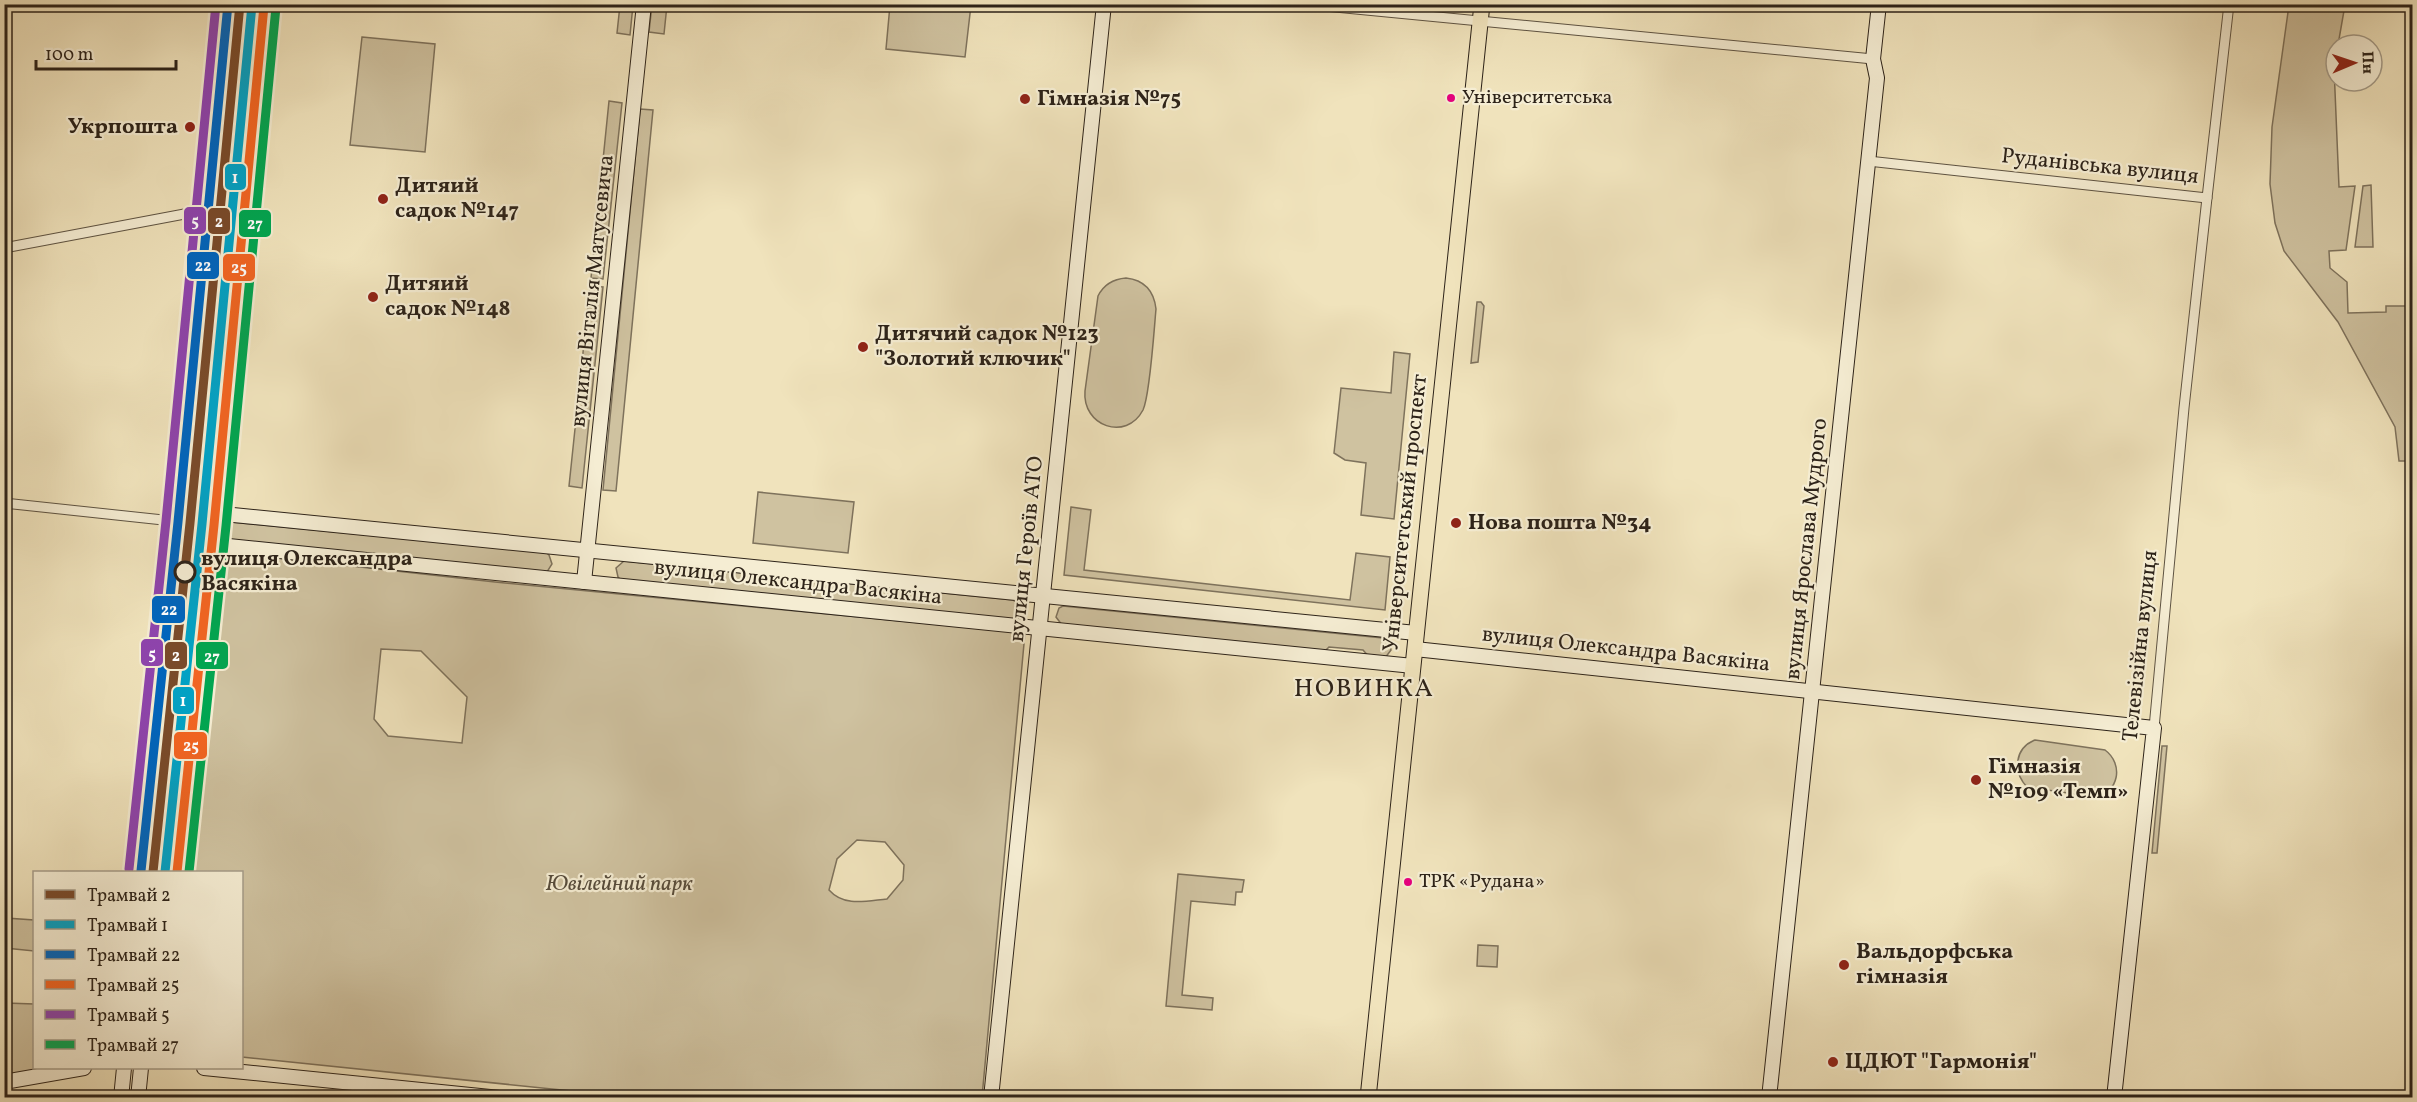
<svg xmlns="http://www.w3.org/2000/svg" width="2417" height="1102" viewBox="0 0 2417 1102" font-family="Vollkorn,serif">
<style>
.green{fill:#cfc2a0;stroke:#7e725c;stroke-width:1.5;fill-rule:evenodd}
.lines{fill:none;stroke-linecap:round;stroke-linejoin:round}
.street-casing{stroke:#5e5342;stroke-width:11}
.secondary-casing{stroke:#2d2319;stroke-width:16}
.primary-casing{stroke:#2d2319;stroke-width:17}
.street{stroke:#f5edd3;stroke-width:9}
.secondary{stroke:#f5edd3;stroke-width:14}
.primary{stroke:#f0e3bc;stroke-width:15}
.tram-1-casing{stroke:#f5edd3;stroke-width:14}
.tram-2-casing{stroke:#f5edd3;stroke-width:14}
.tram-3-casing{stroke:#f5edd3;stroke-width:14}
.tram-4-casing{stroke:#f5edd3;stroke-width:14}
.tram-5-casing{stroke:#f5edd3;stroke-width:14}
.tram-6-casing{stroke:#f5edd3;stroke-width:14}
.tram-1{stroke:#7a4b2a;stroke-width:9}
.tram-2{stroke:#02a2c5;stroke-width:9}
.tram-3{stroke:#0065bd;stroke-width:9}
.tram-4{stroke:#f26522;stroke-width:9}
.tram-5{stroke:#8e44ad;stroke-width:9}
.tram-6{stroke:#00a651;stroke-width:9}
.bus-dot{fill:#e5007d;stroke:#f5edd3;stroke-width:2}
.poi-dot{fill:#8f2418;stroke:#f5edd3;stroke-width:2}
.stop-dot{fill:#f5edd3;stroke:#2d2319;stroke-width:3}
.labels{text-anchor:middle;dominant-baseline:central;stroke-width:4.5;stroke-linejoin:round;paint-order:stroke}
.bus-label{font-size:20px;fill:#2d2319;stroke:#f5edd3;text-anchor:start}
.poi-label{font-size:22px;font-weight:bold;fill:#2d2319;stroke:#f5edd3;text-anchor:start}
.street-label{font-size:22px;fill:#2d2319;stroke:#f5edd3}
.stop-label{font-size:22px;font-weight:bold;fill:#2d2319;stroke:#f5edd3;text-anchor:start}
.park-label{font-size:22px;font-style:italic;fill:#564b3b;stroke:#f5edd3}
.quarter-label{font-size:26px;letter-spacing:1.5px;fill:#2d2319;stroke:#f5edd3}
.line-badge{stroke:#f5edd3;stroke-width:2}
.badge-label{font-size:16px;text-anchor:middle;font-weight:bold;fill:#fff}
</style>
<rect width="100%" height="100%" fill="#f0e3bc"/>
<filter id="stains"><feTurbulence type="fractalNoise" baseFrequency=".00333" numOctaves="4"/><feColorMatrix values="0 0 0 0 .2 0 0 0 0 .09 0 0 0 0 .02 0 0 0 .5 -.17"/></filter>
<radialGradient id="worn" r=".72"><stop offset=".6" stop-color="#630" stop-opacity="0"/><stop offset="1" stop-color="#630" stop-opacity=".3"/></radialGradient>
<!-- green -->
<g class="green">
<path d="M620 5H633L630 35 617 33Z"/>
<path d="M652 5H667L664 34 649 32Z"/>
<path d="M890 5H971L965 57 886 49Z"/>
<path d="M2289 5H2345L2338 45H2336L2334 67 2339 187 2355 186 2346 250 2329 251 2330 268 2347 282 2348 313 2386 312V306H2412V461H2399L2395 427 2338 322 2284 251 2275 223 2270 184 2272 127Z"/>
<path d="M362 37 435 44 425 152 350 145Z"/>
<path d="M609 101 622 103 603 279 591 278Z"/>
<path d="M640 109 653 110 616 491 603 490Z"/>
<path d="M2371 185 2373 247H2355L2363 186Z"/>
<path d="M1126 278C1144 280 1154 291 1156 309 1154 330 1150 395 1143 410 1126 442 1082 426 1085 391L1098 296C1104 284 1113 279 1126 278Z"/>
<path d="M590 286 603 287 582 488 569 486Z"/>
<path d="M1477 302H1481L1484 306 1478 362 1471 363Z"/>
<path d="M1394 352 1410 354 1394 519 1361 515 1366 463 1345 460 1334 453 1341 388 1391 393Z"/>
<path d="M758 492 854 502 848 553 753 543Z"/>
<path d="M1071 507 1091 510 1084 570 1350 600 1356 553 1390 557 1385 610 1064 575Z"/>
<path d="M210 520 545 552 549 555 552 564 547 572 208 539 205 536 203 527Z"/>
<path d="M208 550 495 582 1025 633 982 1097H630L242 1057V872H172L201 563ZM381 649 421 651 467 697 462 743 388 736 374 719ZM857 840 885 842 904 865 903 880 887 899C866 901 844 907 829 890L837 859Z"/>
<path d="M624 561 1013 600 1018 603 1021 612 1015 620 622 581 618 577 616 568Z"/>
<path d="M1063 606 1383 638 1390 645 1391 650 1385 658H1370L1363 650 1329 647 1323 653 1062 625 1056 617 1059 608Z"/>
<path d="M2035 740 2105 750C2124 764 2119 793 2095 797L2027 787C2012 771 2015 748 2035 740Z"/>
<path d="M2162 746H2167L2157 853H2152Z"/>
<path d="M1178 874 1244 880 1242 892H1236L1235 905 1191 901 1182 995 1213 998 1212 1010 1166 1006Z"/>
<path d="M4 903H7L6 918 34 920V951L5 948Z"/>
<path d="M1478 945 1498 946 1497 967 1477 966Z"/>
<path d="M5 1003 34 1004V1068H84L5 1082Z"/>
</g>
<g class="lines">
<!-- street casing -->
<g class="street-casing">
<g id="street">
<path d="M1304 4 1873 59"/>
<path d="M1868 161 2207 198 2229 4"/>
<path d="M4 248 211 209"/>
<path d="M4 503 182 522"/>
<path d="M2154 728 2184 408 2207 198"/>
</g>
</g>
<!-- secondary casing -->
<g class="secondary-casing">
<g id="secondary">
<path d="M183 510 1416 633"/>
<path d="M180 541 1413 666"/>
<path d="M584 582 644 4"/>
<path d="M1415 649 2154 728 2114 1098"/>
<path d="M145 872 182 522 229 4"/>
<path d="M161 872 193 555 244 4"/>
<path d="M204 1068 500 1098"/>
<path d="M4 1082 84 1068"/>
<path d="M121 1098 124 1068"/>
<path d="M138 1098 141 1068"/>
<path d="M991 1098 1104 4"/>
<path d="M1769 1098 1877 78 1873 59 1879 4"/>
</g>
</g>
<!-- primary casing -->
<g class="primary-casing">
<path id="primary" d="M1368 1098 1482 4"/>
</g>
<!-- street -->
<use href="#street" class="street"/>
<!-- secondary -->
<use href="#secondary" class="secondary"/>
<!-- primary -->
<use href="#primary" class="primary"/>
<!-- tram-1 casing -->
<g class="tram-1-casing">
<path id="tram-1" d="M153 872 190 523 240 4"/>
</g>
<!-- tram-2 casing -->
<g class="tram-2-casing">
<path id="tram-2" d="M165 872 202 524 252 5"/>
</g>
<!-- tram-3 casing -->
<g class="tram-3-casing">
<path id="tram-3" d="M141 871 178 522 228 4"/>
</g>
<!-- tram-4 casing -->
<g class="tram-4-casing">
<path id="tram-4" d="M177 872 214 525 264 6"/>
</g>
<!-- tram-5 casing -->
<g class="tram-5-casing">
<path id="tram-5" d="M129 869 166 521 216 4"/>
</g>
<!-- tram-6 casing -->
<g class="tram-6-casing">
<path id="tram-6" d="M189 872 226 526 276 7"/>
</g>
<!-- tram-1 -->
<use href="#tram-1" class="tram-1"/>
<!-- tram-2 -->
<use href="#tram-2" class="tram-2"/>
<!-- tram-3 -->
<use href="#tram-3" class="tram-3"/>
<!-- tram-4 -->
<use href="#tram-4" class="tram-4"/>
<!-- tram-5 -->
<use href="#tram-5" class="tram-5"/>
<!-- tram-6 -->
<use href="#tram-6" class="tram-6"/>
</g>
<!-- markers -->
<g class="bus-dot">
<circle cx="1451" cy="98" r="5"/>
<circle cx="1408" cy="882" r="5"/>
</g>
<g class="poi-dot">
<circle cx="1025" cy="99" r="6"/>
<circle cx="190" cy="127" r="6"/>
<circle cx="383" cy="199" r="6"/>
<circle cx="373" cy="297" r="6"/>
<circle cx="863" cy="347" r="6"/>
<circle cx="1456" cy="523" r="6"/>
<circle cx="1976" cy="780" r="6"/>
<circle cx="1844" cy="965" r="6"/>
<circle cx="1833" cy="1062" r="6"/>
</g>
<circle class="stop-dot" cx="185" cy="572" r="10"/>
<g class="labels">
<!-- bus labels -->
<g class="bus-label">
<text x="1462" y="98">Університетська</text>
<text x="1419" y="882">ТРК «Рудана»</text>
</g>
<!-- poi labels -->
<g class="poi-label">
<text x="1037" y="99">Гімназія №75</text>
<text x="178" y="127" text-anchor="end">Укрпошта</text>
<text x="395" y="186">Дитяий<tspan x="395" dy="25">садок №147</tspan></text>
<text x="385" y="284">Дитяий<tspan x="385" dy="25">садок №148</tspan></text>
<text x="875" y="334">Дитячий садок №123<tspan x="875" dy="25">"Золотий ключик"</tspan></text>
<text x="1468" y="523">Нова пошта №34</text>
<text x="1988" y="767">Гімназія<tspan x="1988" dy="25">№109 «Темп»</tspan></text>
<text x="1856" y="952">Вальдорфська<tspan x="1856" dy="25">гімназія</tspan></text>
<text x="1845" y="1062">ЦДЮТ "Гармонія"</text>
</g>
<!-- street labels -->
<g class="street-label">
<text transform="translate(2100 167) rotate(6)">Руданівська вулиця</text>
<text transform="translate(593 291) rotate(-84)">вулиця Віталія Матусевича</text>
<text transform="translate(1406 513) rotate(-84)">Університетський проспект</text>
<text transform="translate(1027 549) rotate(-84)">вулиця Героїв АТО</text>
<text transform="translate(1807 549) rotate(-84)">вулиця Ярослава Мудрого</text>
<text transform="translate(798 583) rotate(6)">вулиця Олександра Васякіна</text>
<text transform="translate(2141 646) rotate(-84)">Телевізійна вулиця</text>
<text transform="translate(1626 650) rotate(6)">вулиця Олександра Васякіна</text>
</g>
<!-- stop labels -->
<g class="stop-label">
<text x="201" y="559">вулиця Олександра<tspan x="201" dy="25">Васякіна</tspan></text>
</g>
<!-- park labels -->
<g class="park-label">
<text x="619" y="884">Ювілейний парк</text>
</g>
<!-- quarter labels -->
<g class="quarter-label">
<text x="1364" y="689">НОВИНКА</text>
</g>
</g>
<g class="line-badge">
<rect x="224" y="163" width="23" height="28" rx="6" fill="#02a2c5"/>
<rect x="183" y="206" width="24" height="29" rx="6" fill="#8e44ad"/>
<rect x="207" y="207" width="24" height="28" rx="6" fill="#7a4b2a"/>
<rect x="238" y="209" width="34" height="29" rx="6" fill="#00a651"/>
<rect x="186" y="251" width="34" height="29" rx="6" fill="#0065bd"/>
<rect x="222" y="253" width="34" height="29" rx="6" fill="#f26522"/>
<rect x="151" y="595" width="35" height="29" rx="6" fill="#0065bd"/>
<rect x="140" y="638" width="24" height="29" rx="6" fill="#8e44ad"/>
<rect x="164" y="641" width="24" height="29" rx="6" fill="#7a4b2a"/>
<rect x="195" y="641" width="34" height="29" rx="6" fill="#00a651"/>
<rect x="172" y="686" width="23" height="29" rx="6" fill="#02a2c5"/>
<rect x="173" y="731" width="35" height="29" rx="6" fill="#f26522"/>
</g>
<g class="badge-label">
<text x="235" y="183">1</text>
<text x="195" y="226">5</text>
<text x="219" y="227">2</text>
<text x="255" y="229">27</text>
<text x="203" y="271">22</text>
<text x="239" y="273">25</text>
<text x="169" y="615">22</text>
<text x="152" y="659">5</text>
<text x="176" y="661">2</text>
<text x="212" y="662">27</text>
<text x="183" y="706">1</text>
<text x="191" y="751">25</text>
</g>
<!-- margin -->
<rect width="2417" height="1102" fill="none" stroke="#f0e3bc" stroke-width="24"/>
<rect x="6" y="6" width="2405" height="1090" fill="none" stroke="#2d2319" stroke-width="3"/>
<rect x="12" y="12" width="2393" height="1078" fill="none" stroke="#2d2319" stroke-width="1.5"/>
<!-- legend -->
<rect x="33" y="871" width="210" height="198" fill="#f5edd3" stroke="#a59c89" stroke-width="1.5"/>
<rect x="45" y="890" width="30" height="9" fill="#7a4b2a" stroke="#a59c89" stroke-width="1.5"/>
<text x="87" y="901" font-size="18" fill="#2d2319">Трамвай 2</text>
<rect x="45" y="920" width="30" height="9" fill="#02a2c5" stroke="#a59c89" stroke-width="1.5"/>
<text x="87" y="931" font-size="18" fill="#2d2319">Трамвай 1</text>
<rect x="45" y="950" width="30" height="9" fill="#0065bd" stroke="#a59c89" stroke-width="1.5"/>
<text x="87" y="961" font-size="18" fill="#2d2319">Трамвай 22</text>
<rect x="45" y="980" width="30" height="9" fill="#f26522" stroke="#a59c89" stroke-width="1.5"/>
<text x="87" y="991" font-size="18" fill="#2d2319">Трамвай 25</text>
<rect x="45" y="1010" width="30" height="9" fill="#8e44ad" stroke="#a59c89" stroke-width="1.5"/>
<text x="87" y="1021" font-size="18" fill="#2d2319">Трамвай 5</text>
<rect x="45" y="1040" width="30" height="9" fill="#00a651" stroke="#a59c89" stroke-width="1.5"/>
<text x="87" y="1051" font-size="18" fill="#2d2319">Трамвай 27</text>
<!-- north arrow -->
<g transform="translate(2354 63) rotate(88)"><circle r="28" fill="#f5edd3" stroke="#a59c89" stroke-width="1.5"/>
<path d="M0-4.5L10 22L0 15L-10 22Z" fill="#8f2418"/>
<text y="-9" font-size="16" font-weight="bold" text-anchor="middle" fill="#2d2319">Пн</text>
</g>
<!-- scale -->
<path d="M36 60v9h140v-9" fill="none" stroke="#2d2319" stroke-width="3"/>
<text x="45" y="60" font-size="18" fill="#2d2319" stroke="#f5edd3" stroke-width="4.5" paint-order="stroke">100 m</text>
<rect width="100%" height="100%" filter="url(#stains)"/>
<rect width="100%" height="100%" fill="url(#worn)"/>
</svg>
